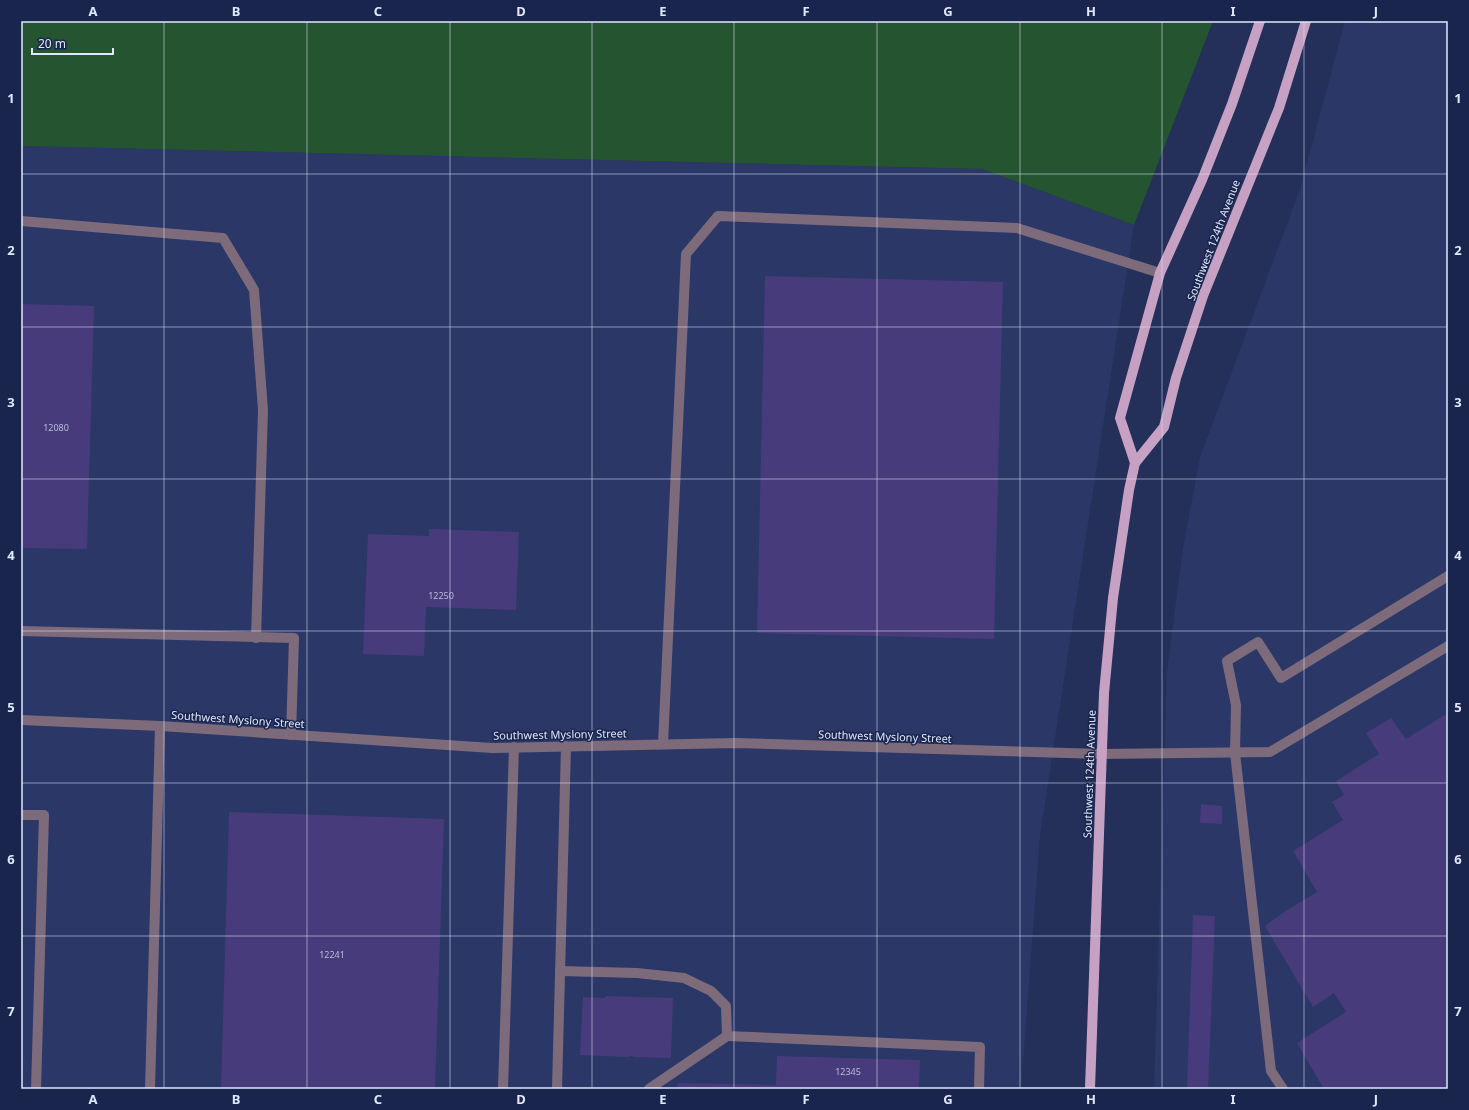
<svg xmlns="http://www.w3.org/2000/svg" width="1469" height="1110" viewBox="0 0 1469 1110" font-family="'Noto Sans',sans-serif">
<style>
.built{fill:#2a3767}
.green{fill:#245430}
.building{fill:#483b7b}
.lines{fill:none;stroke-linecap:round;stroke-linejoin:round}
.service{stroke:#7d6b7b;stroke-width:10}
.tertiary{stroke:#7d6b7b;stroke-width:10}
.primary{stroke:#c7a1c3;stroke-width:10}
.grid{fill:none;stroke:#e0e8fd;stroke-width:1;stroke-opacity:0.55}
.labels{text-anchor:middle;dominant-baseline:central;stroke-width:3;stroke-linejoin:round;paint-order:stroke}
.number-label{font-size:9px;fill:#babddc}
.street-label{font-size:11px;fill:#e0e8fd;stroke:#1a254d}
.neatline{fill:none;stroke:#e0e8fd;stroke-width:1.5}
.grid-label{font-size:13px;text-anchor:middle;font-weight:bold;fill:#e0e8fd}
</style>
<rect width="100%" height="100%" fill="#243059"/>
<!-- built -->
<g class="built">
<path d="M1345 21H1448V1089H1154L1167 670 1183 548 1200 457 1300 189Z"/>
<path d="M21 146 982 169 1134 225 1040 836 1021 1089H21Z"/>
</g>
<!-- green -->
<path class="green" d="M21 21H1213L1134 225 982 169 21 146Z"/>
<!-- building -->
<g class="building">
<path d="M765 276 1003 282 994 639 757 633Z"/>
<path d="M21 304 94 306 87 549 21 548Z"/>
<path d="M429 529 519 532 516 610 426 607 424 656 363 654 368 534 429 536Z"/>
<path d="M1448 713V1089H1324L1297 1043 1346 1012 1334 993 1313 1007 1265 926 1284 912 1317 892 1293 851 1343 820 1332 802 1344 795 1336 781 1379 754 1366 733 1391 718 1406 739Z"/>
<path d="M1201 804 1222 806V824L1200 823Z"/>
<path d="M229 812 444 819 435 1089H221Z"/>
<path d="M1193 915 1215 916 1208 1089H1187Z"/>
<path d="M605 996 673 998 671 1058 633 1057V1056H629V1057L580 1055 583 997 605 998Z"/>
<path d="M777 1056 920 1060 919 1089H677L678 1083 776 1085Z"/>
</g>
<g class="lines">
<!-- service -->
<g class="service">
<path d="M21 221 223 238 254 290 263 410 256 638"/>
<path d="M21 631 294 638 291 735"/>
<path d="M663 744 686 254 718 216 1017 228 1160 273"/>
<path d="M1101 754 1270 752 1448 646"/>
<path d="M21 815H44L36 1089"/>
<path d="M560 971 637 973 684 978 711 991 726 1006 727 1036 980 1047 979 1089"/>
<path d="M150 1089 160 726"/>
<path d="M503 1089 514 747"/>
<path d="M557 1089 566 746"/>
<path d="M649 1089 727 1036"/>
<path d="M1283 1089 1271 1071 1235 753 1236 705 1227 661 1258 642 1281 678 1448 576"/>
</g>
<!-- tertiary -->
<path class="tertiary" d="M21 720 160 726 492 748 735 743 1101 754"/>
<!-- primary -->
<g class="primary">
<path d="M1135 463 1120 418 1160 273 1202 180 1232 104 1260 21"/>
<path d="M1090 1089 1104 693 1113 598 1129 490 1135 463 1164 427 1176 378 1203 296 1279 108 1306 21"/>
</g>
</g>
<!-- grid -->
<path class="grid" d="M164 21V1089M307 21V1089M450 21V1089M592 21V1089M734 21V1089M877 21V1089M1020 21V1089M1162 21V1089M1304 21V1089M21 174H1448M21 327H1448M21 479H1448M21 631H1448M21 783H1448M21 936H1448"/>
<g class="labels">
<!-- number labels -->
<g class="number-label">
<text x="56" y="427">12080</text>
<text x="441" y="595">12250</text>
<text x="332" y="954">12241</text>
<text x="848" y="1071">12345</text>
</g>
<!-- street labels -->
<g class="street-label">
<text transform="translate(1213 240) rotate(-69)">Southwest 124th Avenue</text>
<text transform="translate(238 719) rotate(4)">Southwest Myslony Street</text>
<text transform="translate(560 734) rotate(-1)">Southwest Myslony Street</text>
<text transform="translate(885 736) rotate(2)">Southwest Myslony Street</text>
<text transform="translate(1089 774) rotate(-88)">Southwest 124th Avenue</text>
</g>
</g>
<!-- border -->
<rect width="1469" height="1110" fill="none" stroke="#1a254d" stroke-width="44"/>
<!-- scale -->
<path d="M32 48v6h81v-6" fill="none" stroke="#e0e8fd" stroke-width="2"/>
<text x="38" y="48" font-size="12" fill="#e0e8fd" stroke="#1a254d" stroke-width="3" paint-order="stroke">20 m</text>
<rect x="22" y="22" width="1425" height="1066" class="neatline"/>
<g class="grid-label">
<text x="93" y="16">A</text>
<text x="236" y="16">B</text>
<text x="378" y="16">C</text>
<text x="521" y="16">D</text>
<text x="663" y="16">E</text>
<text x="806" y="16">F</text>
<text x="948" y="16">G</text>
<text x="1091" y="16">H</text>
<text x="1233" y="16">I</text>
<text x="1376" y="16">J</text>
<text x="11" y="103">1</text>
<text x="1458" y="103">1</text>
<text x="11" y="255">2</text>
<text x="1458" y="255">2</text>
<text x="11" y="407">3</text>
<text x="1458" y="407">3</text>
<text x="11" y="560">4</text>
<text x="1458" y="560">4</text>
<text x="11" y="712">5</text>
<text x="1458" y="712">5</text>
<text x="11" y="864">6</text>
<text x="1458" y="864">6</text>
<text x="11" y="1016">7</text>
<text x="1458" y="1016">7</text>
<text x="93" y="1104">A</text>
<text x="236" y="1104">B</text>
<text x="378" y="1104">C</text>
<text x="521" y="1104">D</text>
<text x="663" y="1104">E</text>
<text x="806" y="1104">F</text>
<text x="948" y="1104">G</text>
<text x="1091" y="1104">H</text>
<text x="1233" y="1104">I</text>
<text x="1376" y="1104">J</text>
</g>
</svg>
